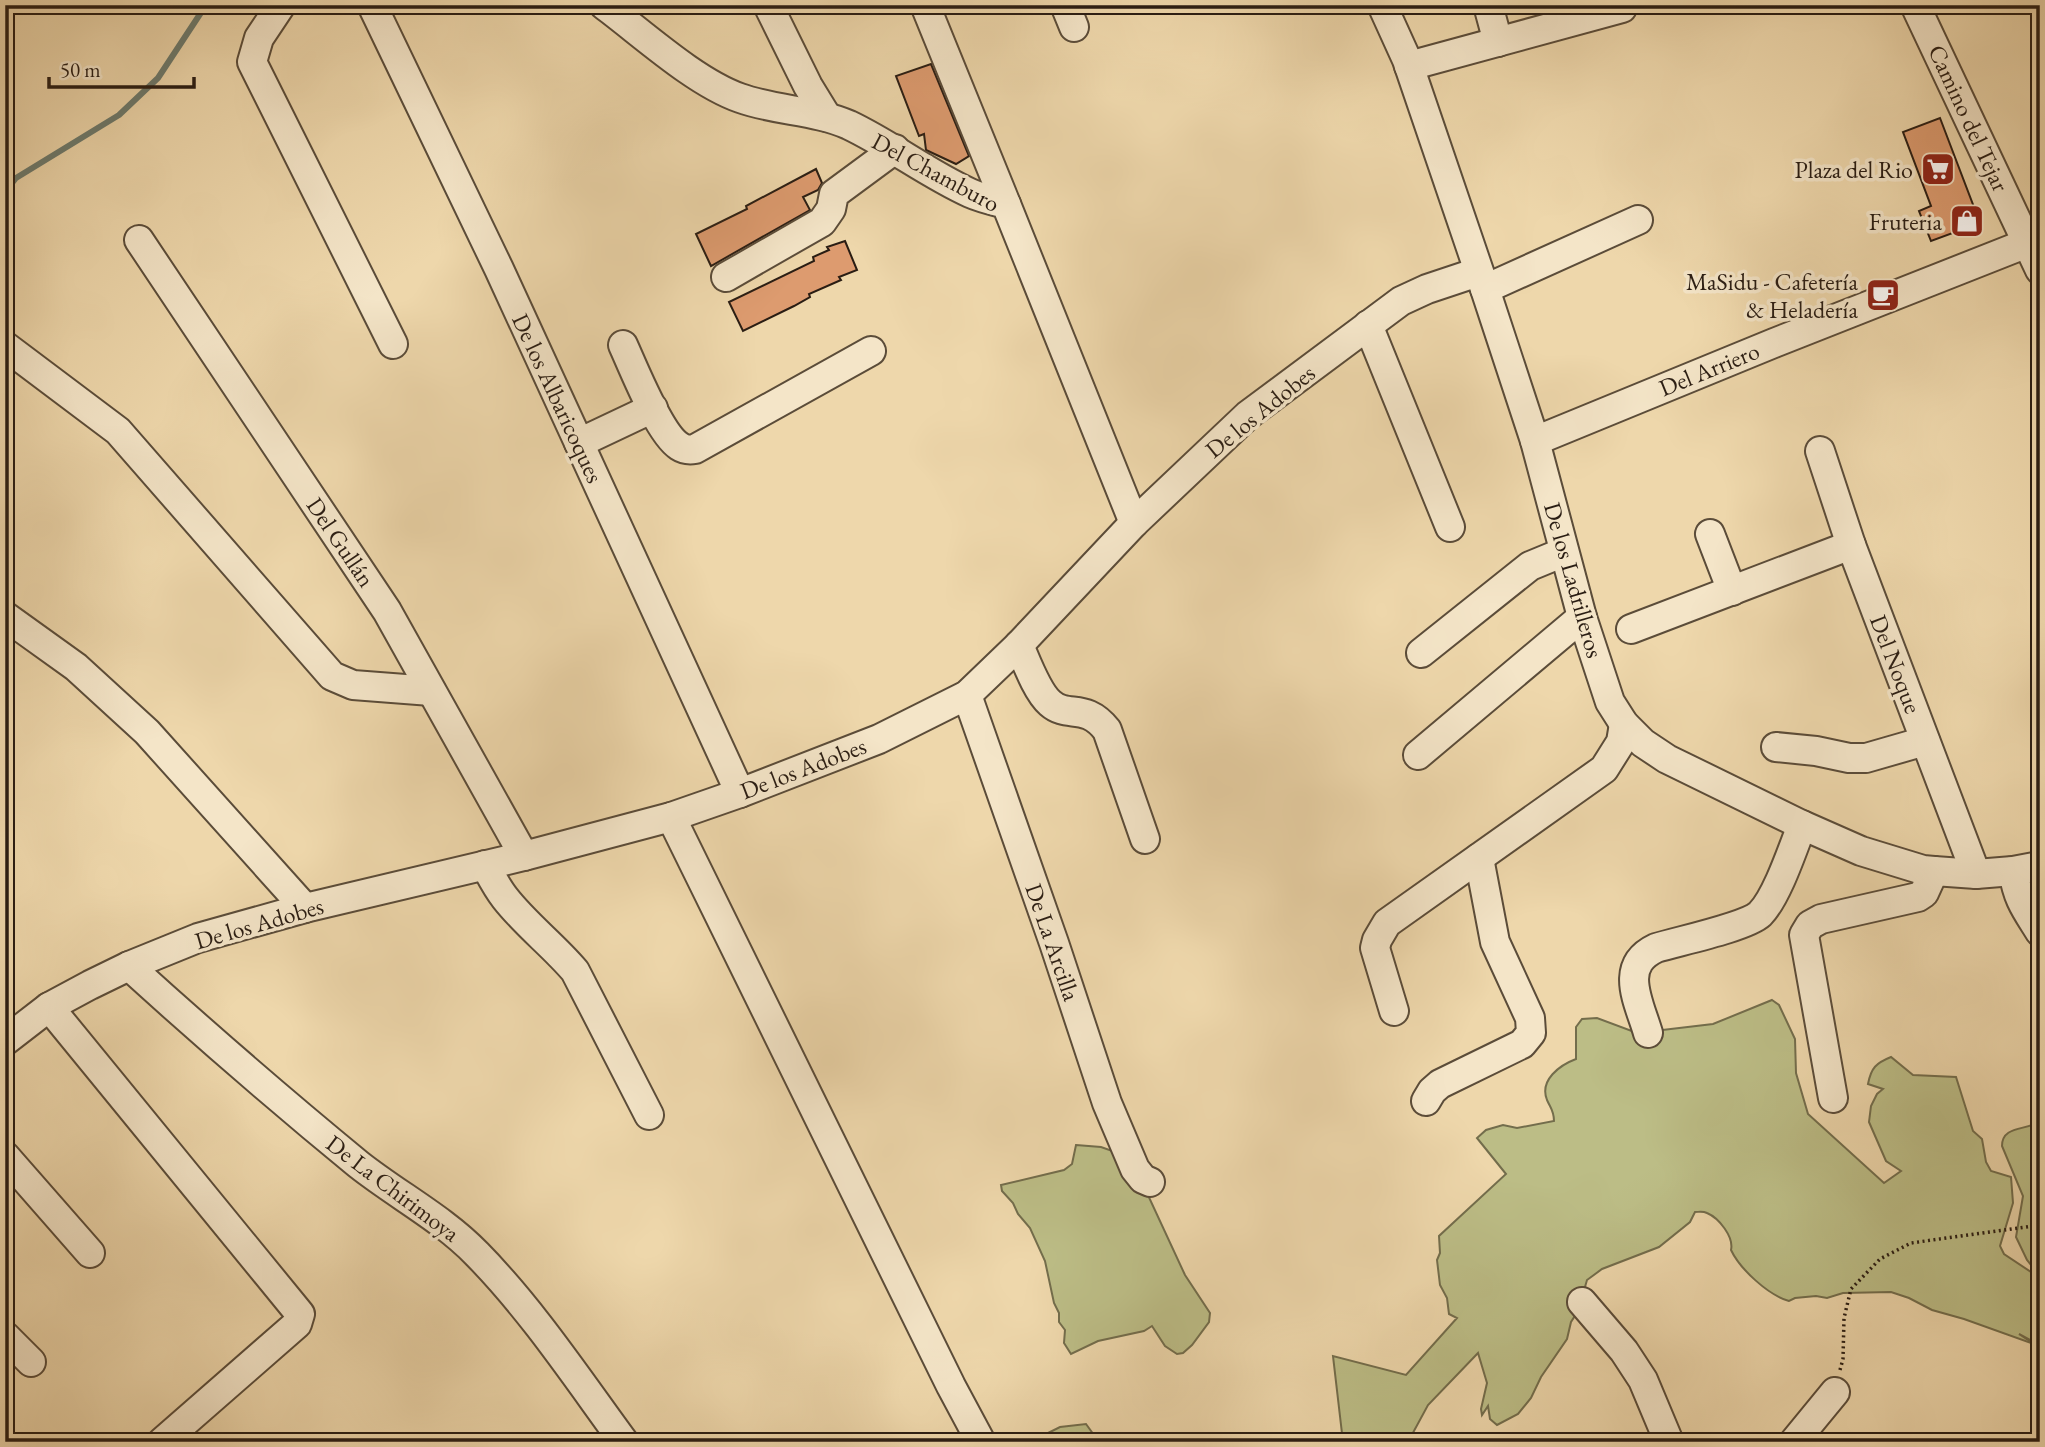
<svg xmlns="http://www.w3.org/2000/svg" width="2045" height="1447" viewBox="0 0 2045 1447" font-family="'EB Garamond',serif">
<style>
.green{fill:#bcbd86;stroke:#736d4c;stroke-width:2}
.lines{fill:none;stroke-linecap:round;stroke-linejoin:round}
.stream{stroke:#6d7b6e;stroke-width:6}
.building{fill:#dd9b6f;stroke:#2a1d13;stroke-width:2}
.minor-casing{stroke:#5b4c39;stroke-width:32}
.path{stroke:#2a1d13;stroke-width:3.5;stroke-dasharray:2 3.5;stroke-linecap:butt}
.minor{stroke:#f4e5c8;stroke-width:28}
.labels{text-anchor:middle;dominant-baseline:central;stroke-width:7;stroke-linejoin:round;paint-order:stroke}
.street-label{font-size:24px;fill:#2a1d13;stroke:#f4e5c8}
.poi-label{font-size:24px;fill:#2a1d13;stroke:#f4e5c8;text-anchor:end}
</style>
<rect width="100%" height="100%" fill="#eed7ab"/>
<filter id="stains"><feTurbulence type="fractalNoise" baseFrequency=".00286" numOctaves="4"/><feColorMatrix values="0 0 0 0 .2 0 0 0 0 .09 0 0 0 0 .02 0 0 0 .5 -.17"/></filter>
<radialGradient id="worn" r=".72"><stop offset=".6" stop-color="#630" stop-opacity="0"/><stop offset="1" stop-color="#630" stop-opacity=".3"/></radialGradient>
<!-- green -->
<g class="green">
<path d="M1772 1000 1779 1005 1795 1039 1796 1073 1808 1114 1884 1183 1901 1171 1886 1161 1869 1122 1871 1106 1877 1094 1883 1089 1868 1084C1871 1068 1876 1063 1891 1057L1913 1075 1956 1077 1973 1131 1982 1139 1986 1162 1991 1171 2011 1177 2013 1203 2000 1246 2004 1254 2040 1278V1340H2030L2019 1334 2034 1344 1964 1319 1932 1310 1909 1298 1891 1292 1843 1293 1827 1298 1816 1296 1795 1298 1789 1301C1768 1295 1740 1269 1731 1250 1734 1237 1719 1218 1707 1213 1703 1211 1699 1212 1695 1212L1690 1222 1659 1247 1602 1269 1587 1280 1578 1311 1571 1322 1567 1339 1541 1377 1531 1398 1518 1414 1497 1425 1490 1419 1488 1406 1482 1415 1481 1409 1487 1383 1478 1353 1428 1405 1408 1442H1343L1333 1356 1406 1375 1457 1318 1449 1314 1447 1298 1440 1285 1437 1260 1440 1253 1439 1236 1506 1174 1477 1138 1486 1130 1503 1125 1517 1128 1554 1121C1554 1111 1551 1109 1547 1100 1539 1080 1560 1065 1576 1059V1027L1582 1019 1597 1018 1637 1033 1713 1024Z"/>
<path d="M2040 1121V1276L2027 1260 2016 1237 2023 1196 2002 1146C2002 1125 2027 1131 2040 1121Z"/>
<path d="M1076 1145 1101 1147 1121 1154 1147 1193 1185 1275 1210 1313 1209 1322 1192 1345 1183 1353 1177 1354 1165 1346 1152 1326 1144 1331 1098 1341 1071 1354 1064 1343 1065 1330 1059 1322V1313L1054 1303 1045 1261 1030 1228 1018 1214 1013 1203 1002 1191 1001 1185 1064 1170 1072 1164Z"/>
<path d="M1086 1424 1099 1442H1030L1060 1427Z"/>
</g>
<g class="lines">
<!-- stream -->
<path class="stream" d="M5 192 16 178 119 115 158 78 206 5"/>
</g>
<!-- building -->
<g class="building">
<path d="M931 64 969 156 956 164 926 150 924 134 919 136 896 76Z"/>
<path d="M1940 118 1980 223 1931 241 1919 211 1931 206 1903 132Z"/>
<path d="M816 169 822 183 818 190 803 197 810 210 711 266 696 234 747 209 746 206Z"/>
<path d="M845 241 857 270 839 277 841 280 809 294 810 297 794 306 743 331 729 302 814 261 813 257 829 250 827 247Z"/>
</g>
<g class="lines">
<!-- minor casing -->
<g class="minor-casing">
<g id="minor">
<path d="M281 5 259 38 252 62 393 344"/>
<path d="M372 5 499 269 740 793"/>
<path d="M604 5C644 35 695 82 740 98 776 111 815 110 849 125 891 145 928 174 970 193 981 198 994 201 1006 204L1134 523"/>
<path d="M768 5 808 86 827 117"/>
<path d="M925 5 1006 204"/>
<path d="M1065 5 1074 27"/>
<path d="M1382 5 1407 60 1485 289 1535 441 1582 617 1610 702 1624 724 1643 743 1667 759 1802 825 1861 851 1923 870 1934 871 1976 874 2013 871 2040 866"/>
<path d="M1488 5 1498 42"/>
<path d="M1915 5 2040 270"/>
<path d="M1409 66 1622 8"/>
<path d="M139 240 387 611 524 856"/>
<path d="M726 277 822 222 831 209 834 194 895 149"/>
<path d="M1485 289 1638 220"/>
<path d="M1368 325 1450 527"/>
<path d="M623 345C634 369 659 433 679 446 685 450 689 450 695 449L871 351"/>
<path d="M5 346 118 431 332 676 353 685 431 691"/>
<path d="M1535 441 1774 343 2040 238"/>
<path d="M579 443 653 408"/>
<path d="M1820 451 1851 545 1976 874"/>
<path d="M1710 534 1732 591"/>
<path d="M5 616 76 667 147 732 305 908"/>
<path d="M1631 629 1851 545"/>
<path d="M1019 645C1026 661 1037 692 1050 703 1068 719 1085 702 1107 730L1145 839"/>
<path d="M1421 653 1530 566 1564 552"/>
<path d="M967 695 1054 943 1107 1103 1135 1169 1143 1179 1150 1182"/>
<path d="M1776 747 1816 751 1849 758H1866L1925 741"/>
<path d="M1418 755 1582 617"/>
<path d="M671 817 951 1386 981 1442"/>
<path d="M485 865C491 876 497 888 505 898 526 925 553 945 575 971L649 1115"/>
<path d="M2013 871C2018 900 2025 908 2040 932"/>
<path d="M129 966C204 1034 280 1100 358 1164 397 1195 442 1218 477 1254 532 1310 577 1378 624 1442"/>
<path d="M49 1007 300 1314 297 1324 162 1442"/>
<path d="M1394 1011 1375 948 1377 940 1387 923 1604 769 1621 742 1624 724"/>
<path d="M1648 1033C1639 1002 1618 966 1656 948 1679 941 1746 927 1760 914 1777 897 1793 848 1802 825"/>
<path d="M5 1041 49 1007 90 985 129 966 198 938 305 908 524 856 671 817 740 793 879 739 967 695 1019 645 1134 523 1248 415 1401 301 1427 289 1478 272"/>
<path d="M1833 1098 1804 935 1810 925 1821 919 1918 897 1924 893 1934 871"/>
<path d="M1426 1101 1432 1091 1440 1084 1522 1044 1531 1033 1530 1018 1495 942 1479 858"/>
<path d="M5 1156 90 1253"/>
<path d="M1582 1302 1624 1351 1643 1380 1669 1442"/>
<path d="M5 1336 31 1362"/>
<path d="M1794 1442 1835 1392"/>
</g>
</g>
<!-- path -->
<path class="path" d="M1840 1370 1843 1359 1844 1318 1851 1289 1880 1259 1911 1243 2040 1225"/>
<!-- minor -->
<use href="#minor" class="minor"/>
</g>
<!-- icons -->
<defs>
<g id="supermarket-square" transform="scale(1.75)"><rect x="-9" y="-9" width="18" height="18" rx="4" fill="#8f2418" stroke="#f4e5c8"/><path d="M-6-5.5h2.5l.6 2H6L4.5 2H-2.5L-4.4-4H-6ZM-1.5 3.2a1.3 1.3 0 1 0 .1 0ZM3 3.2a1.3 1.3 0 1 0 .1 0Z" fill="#fff"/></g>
<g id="shop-square" transform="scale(1.75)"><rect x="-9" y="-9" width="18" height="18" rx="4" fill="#8f2418" stroke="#f4e5c8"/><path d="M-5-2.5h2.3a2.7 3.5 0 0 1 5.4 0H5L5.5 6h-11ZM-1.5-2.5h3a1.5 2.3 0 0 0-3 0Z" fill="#fff"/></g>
<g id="cafe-square" transform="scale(1.75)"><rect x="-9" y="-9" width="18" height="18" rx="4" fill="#8f2418" stroke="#f4e5c8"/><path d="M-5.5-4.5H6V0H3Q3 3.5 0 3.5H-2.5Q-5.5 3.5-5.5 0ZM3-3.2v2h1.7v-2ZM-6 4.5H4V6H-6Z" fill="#fff"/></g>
</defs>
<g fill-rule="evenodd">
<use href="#supermarket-square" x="1938" y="169"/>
<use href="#shop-square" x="1967" y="221"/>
<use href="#cafe-square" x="1883" y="295"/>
</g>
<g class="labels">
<!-- street labels -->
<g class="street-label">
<text transform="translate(1969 118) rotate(65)">Camino del Tejar</text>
<text transform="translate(936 172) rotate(28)">Del Chamburo</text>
<text transform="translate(1709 369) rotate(-22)">Del Arriero</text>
<text transform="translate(558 398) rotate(65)">De los Albaricoques</text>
<text transform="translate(1260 411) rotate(-39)">De los Adobes</text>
<text transform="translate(341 542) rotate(56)">Del Gullán</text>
<text transform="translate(1574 580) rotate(74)">De los Ladrilleros</text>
<text transform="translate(1896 664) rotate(69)">Del Noque</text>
<text transform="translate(803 768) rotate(-21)">De los Adobes</text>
<text transform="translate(259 923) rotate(-16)">De los Adobes</text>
<text transform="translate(1053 942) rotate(71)">De La Arcilla</text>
<text transform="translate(393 1188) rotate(37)">De La Chirimoya</text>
</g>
<!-- poi labels -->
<g class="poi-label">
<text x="1913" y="169">Plaza del Rio</text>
<text x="1942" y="221">Fruteria</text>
<text x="1858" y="281">MaSidu - Cafetería<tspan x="1858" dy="28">&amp; Heladería</tspan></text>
</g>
</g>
<!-- margin -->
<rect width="2045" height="1447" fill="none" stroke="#eed7ab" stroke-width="28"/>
<rect x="7" y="7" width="2031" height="1433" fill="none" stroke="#2a1d13" stroke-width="3.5"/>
<rect x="14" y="14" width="2017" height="1419" fill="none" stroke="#2a1d13" stroke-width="2"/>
<!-- scale -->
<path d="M49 77v10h145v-10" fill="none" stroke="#2a1d13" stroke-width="3.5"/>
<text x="60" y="77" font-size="21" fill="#2a1d13" stroke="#f4e5c8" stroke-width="5" paint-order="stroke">50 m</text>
<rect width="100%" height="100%" filter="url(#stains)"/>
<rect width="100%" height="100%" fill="url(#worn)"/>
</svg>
